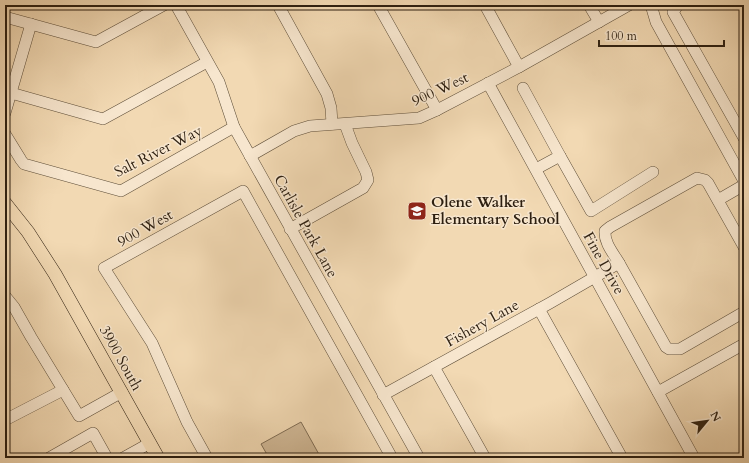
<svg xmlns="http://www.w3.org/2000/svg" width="749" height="463" viewBox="0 0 749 463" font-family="Cardo,serif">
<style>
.green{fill:#d1b997;stroke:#7f6c54}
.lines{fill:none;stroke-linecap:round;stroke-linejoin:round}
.minor-casing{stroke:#5e4e39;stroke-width:12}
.major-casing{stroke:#2d1f10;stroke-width:14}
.minor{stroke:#f7e6ce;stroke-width:11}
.major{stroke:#f2d9b3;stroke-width:13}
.labels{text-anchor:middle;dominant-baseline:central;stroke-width:3;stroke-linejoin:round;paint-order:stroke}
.street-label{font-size:15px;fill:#2d1f10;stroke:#f7e6ce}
.poi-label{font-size:15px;font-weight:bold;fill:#2d1f10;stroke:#f7e6ce;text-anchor:start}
</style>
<rect width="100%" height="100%" fill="#f2d9b3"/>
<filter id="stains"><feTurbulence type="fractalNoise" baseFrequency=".005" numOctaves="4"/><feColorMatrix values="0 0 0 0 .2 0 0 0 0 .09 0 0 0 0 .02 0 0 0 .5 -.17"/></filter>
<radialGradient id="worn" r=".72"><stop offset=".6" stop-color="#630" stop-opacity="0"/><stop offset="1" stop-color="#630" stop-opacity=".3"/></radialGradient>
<!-- green -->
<path class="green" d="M301 422 321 458H269L261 444Z"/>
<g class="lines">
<!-- minor casing -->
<g class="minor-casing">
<g id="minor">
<path d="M176 5 219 82 234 127 239 136 419 458"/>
<path d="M278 5 327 94 331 108 332 124"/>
<path d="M378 5 437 110"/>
<path d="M485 5 519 67"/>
<path d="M589 5 599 22"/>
<path d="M651 5 656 22 744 181"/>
<path d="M678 5 673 12 744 138"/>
<path d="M5 17 96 42 164 5"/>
<path d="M488 83 694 458"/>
<path d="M523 88 560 156 536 169"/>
<path d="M11 93 103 119 207 62"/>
<path d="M5 113 31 24"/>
<path d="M5 134 21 160 24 164 121 191 234 127"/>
<path d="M250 156 294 131 310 126 419 118 437 110 519 67 629 5"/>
<path d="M560 156 591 211 653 172"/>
<path d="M718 200 744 185"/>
<path d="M290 229 363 188 368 180 366 172 352 143 345 124"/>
<path d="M619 263C614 254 604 243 605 231L610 227 697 178 705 180 708 183 744 247"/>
<path d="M5 296 14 307 31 337 79 416 122 392"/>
<path d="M539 309 622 458"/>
<path d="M434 367 485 458"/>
<path d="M658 392 744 344"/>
<path d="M383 395 550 303 619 263 666 347 669 349H680L744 312"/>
<path d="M5 420 63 390"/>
<path d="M49 458 93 433 107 458"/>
<path d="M123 458 150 443"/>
<path d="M207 458 187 422 152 343 104 268 243 191 392 458"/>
</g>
</g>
<!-- major casing -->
<g class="major-casing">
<path id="major" d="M5 203 28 232 55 274 158 458"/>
</g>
<!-- minor -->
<use href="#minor" class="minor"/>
<!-- major -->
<use href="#major" class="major"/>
</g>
<!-- icons -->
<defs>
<g id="school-square" transform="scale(1)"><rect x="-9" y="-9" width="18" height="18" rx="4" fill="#8f2418" stroke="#f7e6ce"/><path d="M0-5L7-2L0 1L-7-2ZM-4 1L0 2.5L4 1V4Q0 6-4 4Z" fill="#fff"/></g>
</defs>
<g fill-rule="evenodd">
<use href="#school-square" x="417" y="211"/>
</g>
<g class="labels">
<!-- street labels -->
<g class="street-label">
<text transform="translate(440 89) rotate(-25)">900 West</text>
<text transform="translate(158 151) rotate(-27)">Salt River Way</text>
<text transform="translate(306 226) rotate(61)">Carlisle Park Lane</text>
<text transform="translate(145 228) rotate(-29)">900 West</text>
<text transform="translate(604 263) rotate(61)">Fine Drive</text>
<text transform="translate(482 323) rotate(-29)">Fishery Lane</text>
<text transform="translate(121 358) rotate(61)">3900 South</text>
</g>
<!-- poi labels -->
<g class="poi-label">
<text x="431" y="202">Olene Walker<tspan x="431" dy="17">Elementary School</tspan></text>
</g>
</g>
<!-- margin -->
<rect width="749" height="463" fill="none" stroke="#f2d9b3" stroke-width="20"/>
<rect x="6" y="6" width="737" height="451" fill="none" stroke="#2d1f10" stroke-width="2"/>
<rect x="10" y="10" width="729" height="443" fill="none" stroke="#2d1f10"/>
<!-- north arrow -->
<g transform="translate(707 421) rotate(61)" stroke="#f7e6ce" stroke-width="3" paint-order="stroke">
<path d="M0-3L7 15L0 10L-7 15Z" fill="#2d1f10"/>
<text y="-6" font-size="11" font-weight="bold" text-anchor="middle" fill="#2d1f10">N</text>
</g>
<!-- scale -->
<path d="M599 40v6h125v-6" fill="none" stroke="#2d1f10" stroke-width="2"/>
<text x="605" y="40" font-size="12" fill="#2d1f10" stroke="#f7e6ce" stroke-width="3" paint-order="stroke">100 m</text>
<rect width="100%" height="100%" filter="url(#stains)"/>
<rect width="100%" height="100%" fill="url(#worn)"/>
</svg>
